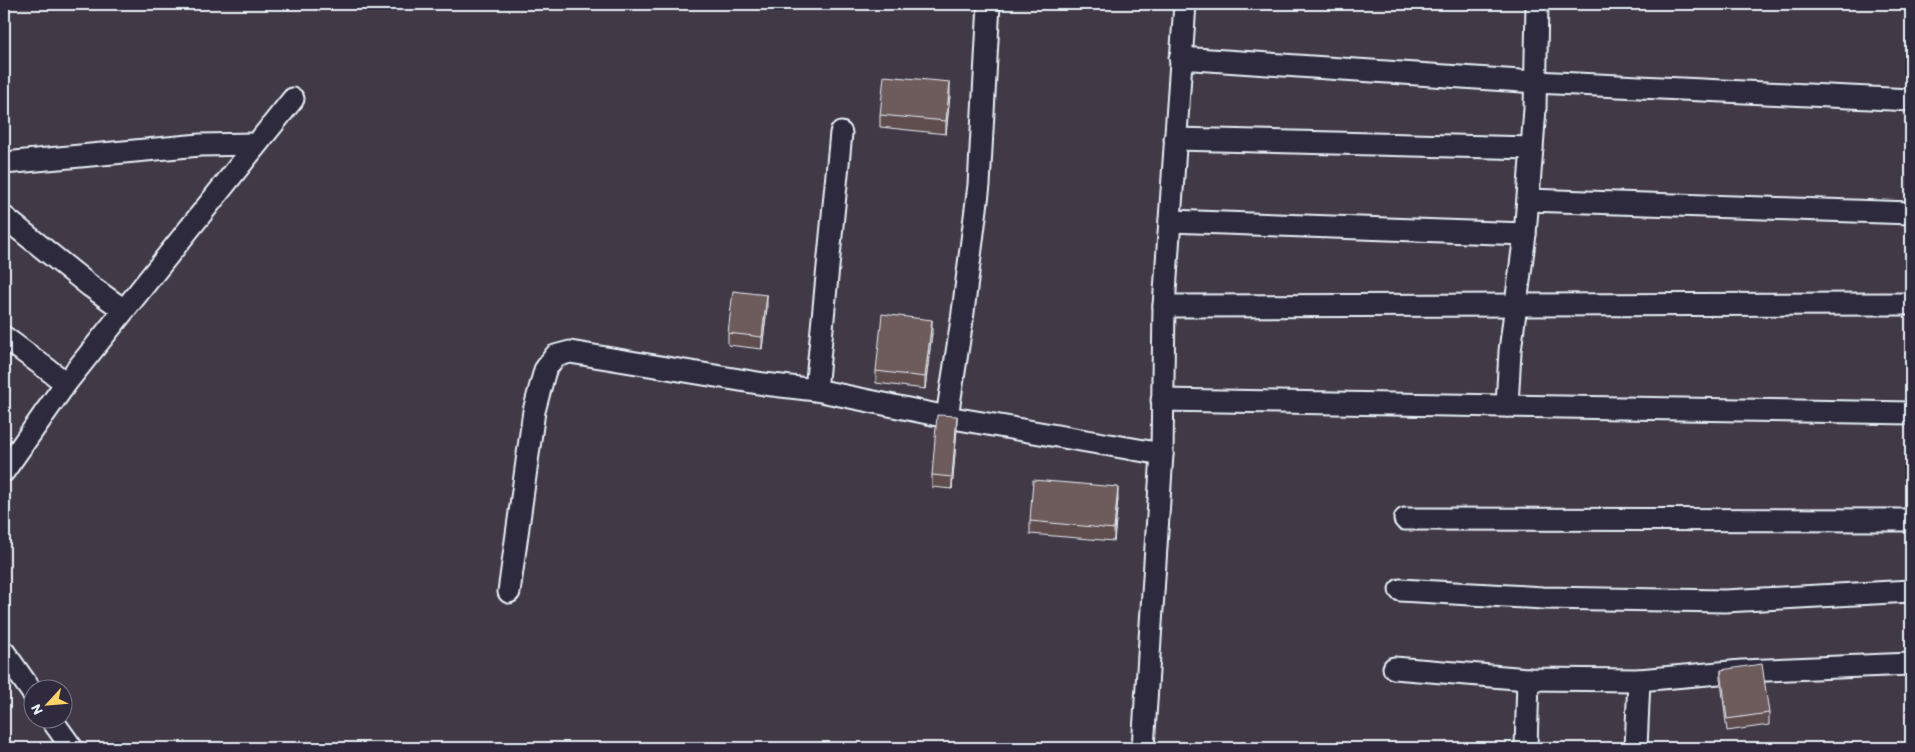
<svg xmlns="http://www.w3.org/2000/svg" width="1915" height="752" viewBox="0 0 1915 752" font-family="Itim,sans-serif">
<style>
.lines{fill:none;stroke-linecap:round;stroke-linejoin:round}
.street-casing{stroke:#e8f1f8;stroke-width:25}
.street{stroke:#2f2a3d;stroke-width:21}
.wall{fill:#5f4e4e;stroke:#e8f1f8}
.shaded-wall{fill:#4d4040;stroke:#e8f1f8}
.building{fill:#6e5b5b;stroke:#e8f1f8}
</style>
<rect width="100%" height="100%" fill="#423946"/>
<filter id="ink" filterUnits="userSpaceOnUse"><feTurbulence type="fractalNoise" baseFrequency=".02" numOctaves="2"/><feDisplacementMap in="SourceGraphic" scale="10" xChannelSelector="R" yChannelSelector="G"/><feConvolveMatrix kernelMatrix="1 2 1 2 8 2 1 2 1" color-interpolation-filters="sRGB"/></filter>
<g filter="url(#ink)">
<g class="lines">
<!-- street casing -->
<g class="street-casing">
<g id="street">
<path d="M1180 58 1535 82 1911 100"/>
<path d="M1175 139 1532 148"/>
<path d="M4 163 200 145 256 144"/>
<path d="M1528 200 1911 213"/>
<path d="M4 217 90 286 124 310"/>
<path d="M1170 221 1525 234"/>
<path d="M1164 306 1911 304"/>
<path d="M4 337 66 383"/>
<path d="M816 390 841 133"/>
<path d="M1162 400 1911 413"/>
<path d="M1507 406 1510 351 1525 234 1532 148 1535 109 1537 4"/>
<path d="M947 417 962 320 979 185 989 4"/>
<path d="M4 471 66 383 293 99"/>
<path d="M1405 519 1911 520"/>
<path d="M1400 590 1543 598 1725 601 1911 591"/>
<path d="M509 592 534 411 545 370 555 356 570 352 764 384 816 390 947 417 1162 454"/>
<path d="M4 652 32 692"/>
<path d="M1394 668 1528 679 1639 680"/>
<path d="M52 720 72 748"/>
<path d="M1143 748 1162 454 1164 306 1185 4"/>
<path d="M1526 748 1528 679"/>
<path d="M1636 748 1639 680 1742 671 1911 664"/>
</g>
</g>
<!-- street -->
<use href="#street" class="street"/>
</g>
<!-- wall -->
<g class="wall">
<path d="M950 95 946 134 880 127V115Z"/>
<path d="M767 308 762 349 728 345V333Z"/>
<path d="M932 333 925 389 876 383V371Z"/>
<path d="M957 429 952 489 932 487V475Z"/>
<path d="M1118 499 1114 541 1030 534V521Z"/>
<path d="M1721 670 1769 713V725L1727 731 1721 682Z"/>
</g>
<!-- shaded-wall -->
<g class="shaded-wall">
<path d="M950 82V95L946 134V121Z"/>
<path d="M767 295V308L762 349V337Z"/>
<path d="M932 320V333L925 389V377Z"/>
<path d="M957 416V429L952 489V477Z"/>
<path d="M1118 487V499L1114 541V529Z"/>
</g>
<!-- building -->
<g class="building">
<path d="M884 76 950 82 946 121 880 115Z"/>
<path d="M733 291 767 295 762 337 728 333Z"/>
<path d="M882 314 932 320 925 377 876 371Z"/>
<path d="M937 415 957 416 952 477 932 475Z"/>
<path d="M1033 480 1118 487 1114 529 1030 521Z"/>
<path d="M1762 664 1769 713 1727 719 1721 670Z"/>
</g>
</g>
<!-- margin -->
<rect width="1915" height="752" fill="none" stroke="#2f2a3d" stroke-width="20"/>
<rect x="10" y="10" width="1895" height="732" fill="none" stroke="#e8f1f8" stroke-width="2" filter="url(#ink)"/>
<!-- north arrow -->
<g transform="translate(48 704) rotate(244)"><circle r="24" fill="#2f2a3d" stroke="#797a88"/>
<path d="M0-4L9 19L0 12L-9 19Z" fill="#ffd166"/>
<text y="-8" font-size="14" font-weight="bold" text-anchor="middle" fill="#e8f1f8">N</text>
</g>
</svg>
